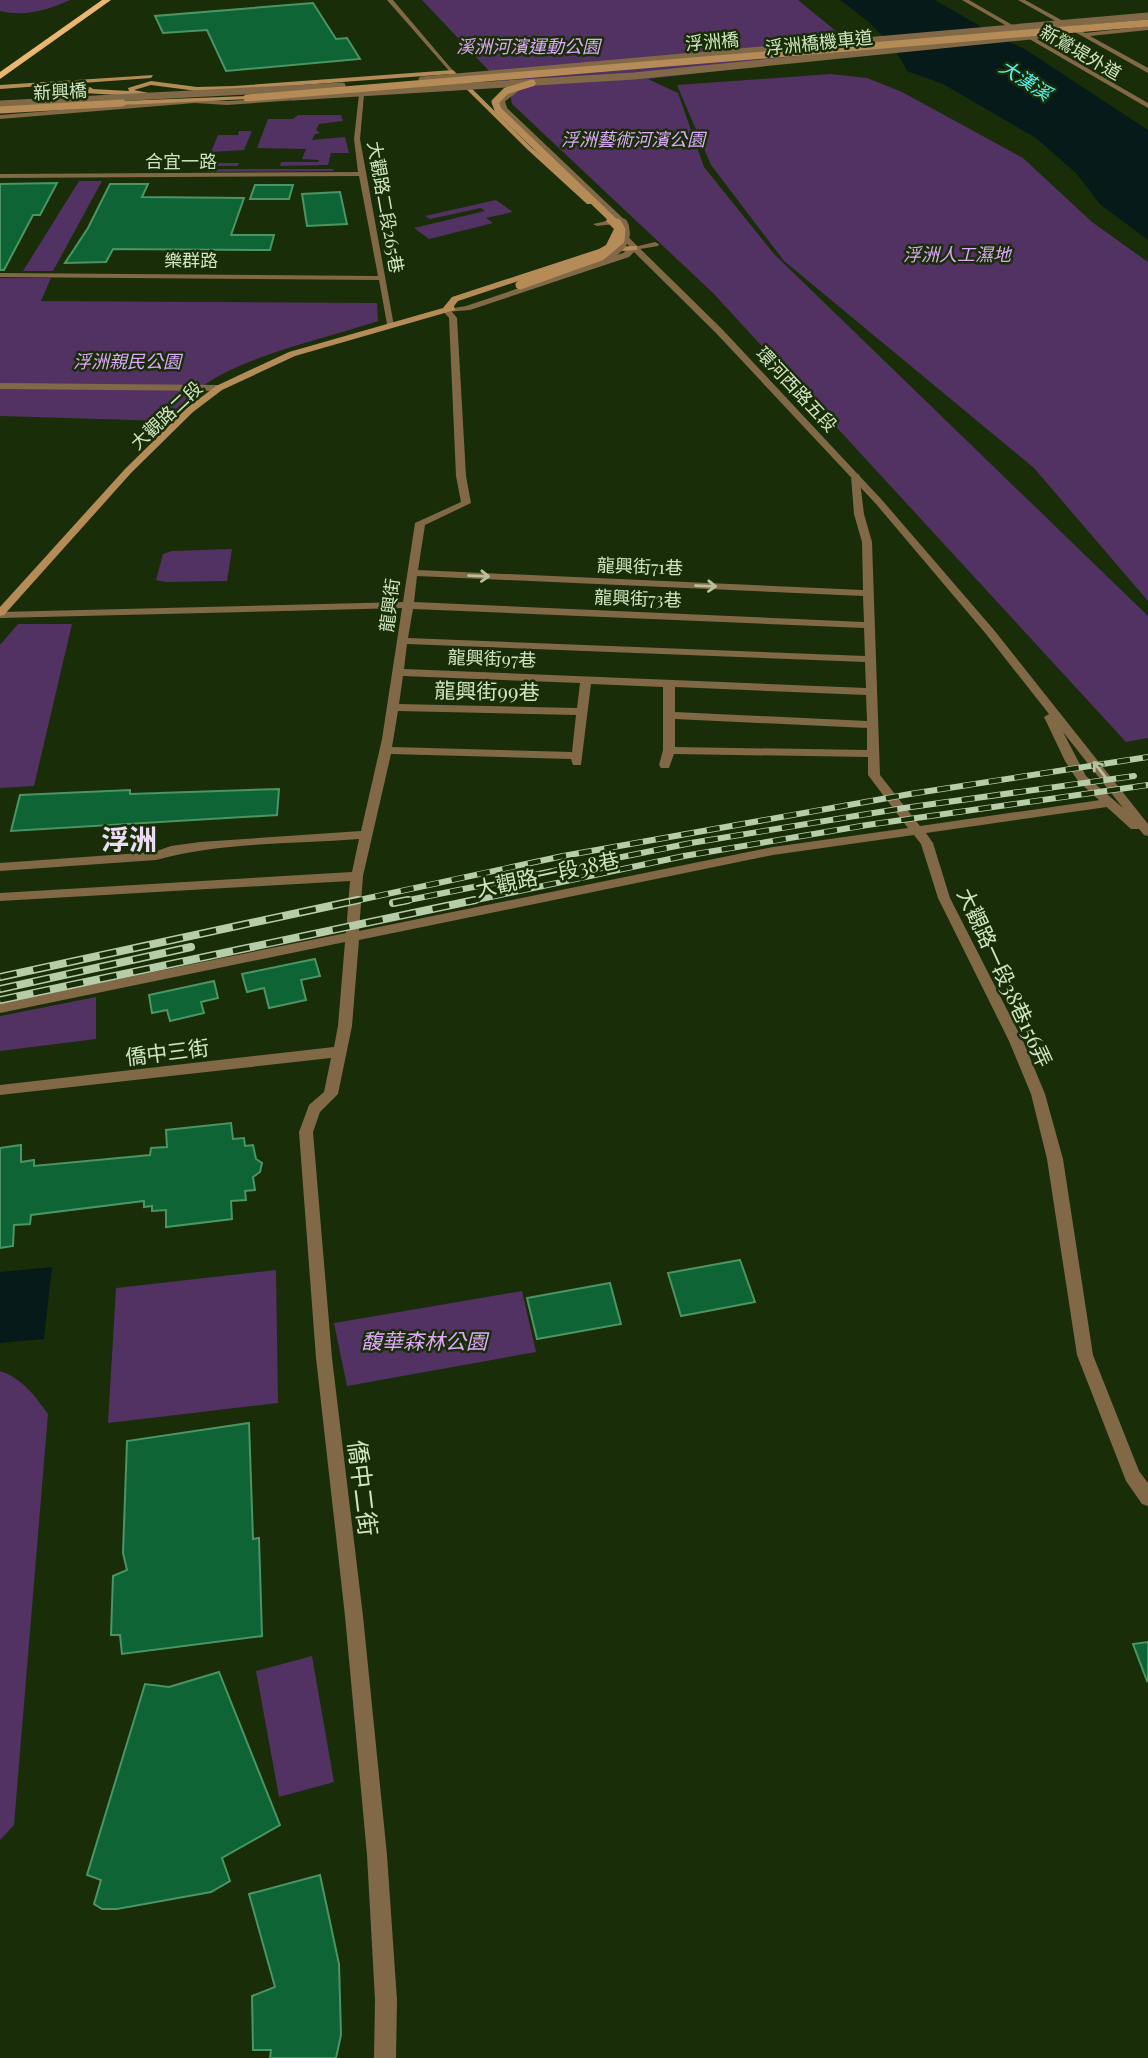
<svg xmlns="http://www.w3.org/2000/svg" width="1148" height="2058" viewBox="0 0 1148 2058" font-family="'Playfair Display','Noto Sans TC',serif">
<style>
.green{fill:#523163}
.water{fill:#061a19}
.building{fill:#0f6435;stroke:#4a9563;stroke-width:2}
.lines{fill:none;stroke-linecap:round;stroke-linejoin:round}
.minor{fill:#816847;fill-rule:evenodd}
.tertiary{fill:#816847;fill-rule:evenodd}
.secondary{fill:#b58c57;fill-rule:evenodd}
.trunk{fill:#eab672;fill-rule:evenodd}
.rail-far1-casing{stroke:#b7cda9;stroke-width:6}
.rail-casing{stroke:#b7cda9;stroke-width:8}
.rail-far1{stroke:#192d08;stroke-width:4.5;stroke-dasharray:13;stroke-linecap:butt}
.rail{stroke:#192d08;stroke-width:5;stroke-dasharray:17;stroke-linecap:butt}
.minor-bridge-far1{stroke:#816847;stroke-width:7}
.minor-bridge{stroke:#816847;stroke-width:9}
.secondary-bridge-far1{stroke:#b58c57;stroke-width:7}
.secondary-bridge{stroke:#b58c57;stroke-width:9}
.oneway{stroke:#b8c09d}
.labels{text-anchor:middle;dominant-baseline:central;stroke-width:5;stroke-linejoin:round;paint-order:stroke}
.far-street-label{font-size:18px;fill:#d0e6c2;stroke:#192d08}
.far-park-label{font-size:18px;font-style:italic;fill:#dea9fb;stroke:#192d08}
.far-water-label{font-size:19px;font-style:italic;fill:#5af0ed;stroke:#192d08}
.street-label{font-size:21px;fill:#d0e6c2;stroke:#192d08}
.park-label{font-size:21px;font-style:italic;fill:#dea9fb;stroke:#192d08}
.near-street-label{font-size:24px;fill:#d0e6c2;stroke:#192d08}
.district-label{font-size:28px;font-weight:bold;fill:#ecdcf6;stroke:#192d08}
</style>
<rect width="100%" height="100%" fill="#192d08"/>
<!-- green -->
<g class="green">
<path d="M0 0H70C48 10 24 17 0 11Z"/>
<path d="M422 0H798L864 54 648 79 678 93 704 167 774 254 1148 616V738L1126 742 713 293 512 104 510 93Z"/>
<path d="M831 74 867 78 902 92 1023 158 1092 222 1148 262V601L1034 468 784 261 711 165 677 85Z"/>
<path d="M298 115H341L343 121 319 124 316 130 320 133 315 134 312 140 345 137 349 153H331L328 165 280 166 281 162H318L319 160 302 159 306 149 257 148 268 119H293Z"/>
<path d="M239 131H252L244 150 211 152 218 135H238Z"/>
<path d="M204 163H239L238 166H216L215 169H334L333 171 207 172 208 168H202Z"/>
<path d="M79 181H102L53 271H23Z"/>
<path d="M496 200 513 212 486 218 493 223 429 239 414 228 485 211 481 208 430 219 425 216Z"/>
<path d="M0 278H51L41 301 377 303 378 321C325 339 239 356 196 391 185 400 175 412 165 421L0 416Z"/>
<path d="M232 549 227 581 166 582 156 580 163 554 172 551Z"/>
<path d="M18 624H72L34 786 0 788V645Z"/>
<path d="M96 997V1039L0 1051V1016Z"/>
<path d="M276 1270 278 1403 108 1423 116 1288Z"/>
<path d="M522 1291 536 1352 347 1386 334 1323Z"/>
<path d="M0 1371C22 1378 35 1396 48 1414L14 1825 0 1840Z"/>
<path d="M312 1656 334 1782 279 1797 256 1671Z"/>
</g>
<!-- water -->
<g class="water">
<path d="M840 0H935L1004 40 1023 48 1148 130V240L1100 204 1076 173 1036 138 943 84 907 71C893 40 867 20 840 0Z"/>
<path d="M52 1267 44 1339 0 1343V1272Z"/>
</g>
<!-- building -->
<g class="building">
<path d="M313 3 336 39 347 38 360 59 226 71 207 30 163 33 155 16Z"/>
<path d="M57 183 40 215H33L4 270H0V184Z"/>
<path d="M110 184H148L142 197 244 198 231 235H274L270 250 113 249 106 262 65 263 88 228Z"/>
<path d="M255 185H293L289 199H250Z"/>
<path d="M340 192 347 224 307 226 302 194Z"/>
<path d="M279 789 277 815 11 831 20 795 130 790V794Z"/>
<path d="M315 959 320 976 301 980 306 1000 269 1008 264 988 247 992 242 974Z"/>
<path d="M214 981 218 998 201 1002 204 1013 170 1021 167 1010 152 1013 149 995Z"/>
<path d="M231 1123 233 1139 244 1138 245 1146 253 1145 256 1159 262 1163 260 1172 253 1177 255 1190 245 1191 246 1200 231 1201 232 1219 166 1227V1210L152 1211V1206L144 1207V1201L31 1215 30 1224 14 1225 13 1246 0 1248V1148L21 1145V1162L34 1160V1166L150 1155 151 1148 167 1147 166 1130Z"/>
<path d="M740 1260 755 1302 681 1316 668 1273Z"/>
<path d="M610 1283 621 1324 537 1339 527 1298Z"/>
<path d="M249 1423 253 1539 259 1538 262 1636 122 1654 120 1635H111L113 1576 127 1570 123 1553 127 1441Z"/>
<path d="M1148 1642V1680L1147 1681 1133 1644Z"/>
<path d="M219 1672 280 1825 222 1858 230 1881 211 1892 117 1909H102L94 1904 101 1880 87 1875 145 1684 169 1687Z"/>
<path d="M320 1875 339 1964 341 2035 336 2058H270L271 2050H253L252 1996 275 1987 249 1894Z"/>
</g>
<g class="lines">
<!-- minor -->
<g class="minor">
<path d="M359 94 364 95 360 139 394 326 387 324 379 280 0 277V273L378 276 359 176 0 178V174L358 172 354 139Z"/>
<path d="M611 220 615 222 614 224 597 226 593 224Z"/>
<path d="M655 242 659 244 658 246 634 250 630 248Z"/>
<path d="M443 308H449L457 318 466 476 471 503 425 525 418 570 863 590 862 542 854 514 851 476 859 474 864 514 872 542 880 775 920 826 1107 799 1113 803 1107 807 926 833 933 843 950 898 1023 1041 1045 1094 1063 1159 1093 1355 1139 1471 1148 1483V1506L1142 1504 1126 1481 1077 1355 1047 1159 1031 1094 1009 1041 938 898 921 844 914 835 773 855 359 940 352 1026 338 1094 320 1112 313 1132 332 1358 363 1616 387 1855 397 2000 396 2058H374L375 2000 367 1855 345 1616 316 1358 299 1132 309 1105 324 1092 331 1058 0 1095V1085L334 1047 338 1026 345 942 0 1013V1003L346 933 350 881 0 901V893L352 872 359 839C293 844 219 842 156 860L0 871V863L154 852 171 846 200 842 361 831 382 739 402 608 0 618V612L403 602 415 523 461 502 456 476 449 318 442 310ZM417 576 863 596 864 622 414 602ZM413 609 864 628 865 656 408 638ZM407 644 865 662 866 688 404 669ZM403 676 580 683 577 708 399 704ZM591 684 663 687V750L659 765 661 768H669L674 754 868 757V775L908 828 773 847 359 931 363 876 391 754 571 759 573 765H581ZM675 687 866 695 867 721 675 712ZM398 711 576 715 572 752 392 747ZM675 719 867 728V750L675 747Z"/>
<path d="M0 383 219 385 223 388 219 391 0 389Z"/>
</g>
<!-- tertiary -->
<g class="tertiary">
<path d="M387 0H393L455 73H451Z"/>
<path d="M962 0H969L1148 103V108Z"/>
<path d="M1018 0H1025L1085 33 1148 26V30L1090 36 1148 68V73Z"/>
<path d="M309 96 311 99 227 105 195 103 0 119V115L195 99 227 101Z"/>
<path d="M618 227 722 329 882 500 994 630 1148 824V836L1144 835 1139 829H1131L1078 781 1065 761 1044 717 1049 714 986 634 876 504 716 333 634 252 629 257 470 310 446 312 442 310 466 306 623 253 630 247 614 229ZM1063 732 1123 808 1086 776Z"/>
</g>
<!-- secondary -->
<g class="secondary">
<path d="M453 70 532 148 593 200V204H587L528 150 451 74 234 90 197 91 151 85 134 90 154 94 152 97 83 93 35 104 32 102 90 87 93 89 129 91 128 88 151 81 197 87 234 86Z"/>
<path d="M153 75 151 78 0 89V85Z"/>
<path d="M247 96 249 99 122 105 119 103 122 101Z"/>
<path d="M607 219H613L622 229 612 247 634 246H637V250L606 252 458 301 454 306 455 310 295 356 222 390 193 412 131 473 4 615 0 616V607L125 469 187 408 216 386 289 352 443 308 452 297 599 249 606 245 614 229 606 221Z"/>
</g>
<!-- trunk -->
<path class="trunk" d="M102 0H111L0 79V72Z"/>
<!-- rail-far1 casing -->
<g class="rail-far1-casing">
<g id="rail-far1">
<path d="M350 902 563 856 910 794 1148 757"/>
<path d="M399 902 691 843 904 808 1134 776"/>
<path d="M467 902 684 856 867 825 1148 785"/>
</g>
</g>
<!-- rail casing -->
<g class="rail-casing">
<g id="rail">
<path d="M393 903 408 900"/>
<path d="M0 977 358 900"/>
<path d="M0 989 191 947"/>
<path d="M0 1000 475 900"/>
</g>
</g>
<!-- rail-far1 -->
<use href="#rail-far1" class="rail-far1"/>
<!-- rail -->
<use href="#rail" class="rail"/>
<!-- minor-bridge-far1 -->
<g class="minor-bridge-far1">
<path d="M422 80 1148 16"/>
<path d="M514 90 501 100 504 110 625 225"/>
<path d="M293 97 634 76 1040 35"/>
<path d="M0 104 342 86"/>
</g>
<!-- minor-bridge -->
<path class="minor-bridge" d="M591 263C609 257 633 245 623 223"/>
<!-- secondary-bridge-far1 -->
<g class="secondary-bridge-far1">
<path d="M532 83 506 91 495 102 498 110 618 225"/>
<path d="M75 91H85"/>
<path d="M247 98 1148 23"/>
<path d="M0 110 122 103"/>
</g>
<!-- secondary-bridge -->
<path class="secondary-bridge" d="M520 285 601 256 620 240 621 230 617 223"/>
</g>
<!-- one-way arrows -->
<defs><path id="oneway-shaft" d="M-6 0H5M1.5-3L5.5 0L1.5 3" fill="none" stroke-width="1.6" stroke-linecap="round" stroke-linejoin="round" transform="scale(1.75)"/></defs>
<g class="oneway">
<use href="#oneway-shaft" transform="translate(479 576) rotate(2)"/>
<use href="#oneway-shaft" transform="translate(706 586) rotate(2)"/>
<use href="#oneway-shaft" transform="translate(1100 770) rotate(-128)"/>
</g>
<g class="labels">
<!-- far-street labels -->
<g class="far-street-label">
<text transform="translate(712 41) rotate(-5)">浮洲橋</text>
<text transform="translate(819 42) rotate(-6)">浮洲橋機車道</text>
<text transform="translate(1081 52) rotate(30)">新鶯堤外道</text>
<text transform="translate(60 91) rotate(-3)">新興橋</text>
<text x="181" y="161">合宜一路</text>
<text transform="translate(386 207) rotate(80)">大觀路二段265巷</text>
<text x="191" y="260">樂群路</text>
<text transform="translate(797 389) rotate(47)">環河西路五段</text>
<text transform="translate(166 415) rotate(-43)">大觀路二段</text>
<text transform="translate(640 566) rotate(2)">龍興街71巷</text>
<text transform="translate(638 598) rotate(2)">龍興街73巷</text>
<text transform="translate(389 605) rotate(-83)">龍興街</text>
<text transform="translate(492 658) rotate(2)">龍興街97巷</text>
</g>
<!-- far-park labels -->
<g class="far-park-label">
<text x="528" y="46">溪洲河濱運動公園</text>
<text x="633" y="139">浮洲藝術河濱公園</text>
<text x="957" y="254">浮洲人工濕地</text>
<text x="127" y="361">浮洲親民公園</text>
</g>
<!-- far-water labels -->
<g class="far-water-label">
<text transform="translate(1026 79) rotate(33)">大漢溪</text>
</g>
<!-- street labels -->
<g class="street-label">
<text transform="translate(487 690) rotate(1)">龍興街99巷</text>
<text transform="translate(547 873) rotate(-12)">大觀路一段38巷</text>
<text transform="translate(1006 977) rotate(65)">大觀路一段38巷156弄</text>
<text transform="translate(167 1051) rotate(-7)">僑中三街</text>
</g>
<!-- park labels -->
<g class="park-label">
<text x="424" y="1340">馥華森林公園</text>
</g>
<!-- near-street labels -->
<g class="near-street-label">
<text transform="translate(364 1488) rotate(83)">僑中二街</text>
</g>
<!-- district labels -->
<g class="district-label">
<text x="129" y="838">浮洲</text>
</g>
</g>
</svg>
